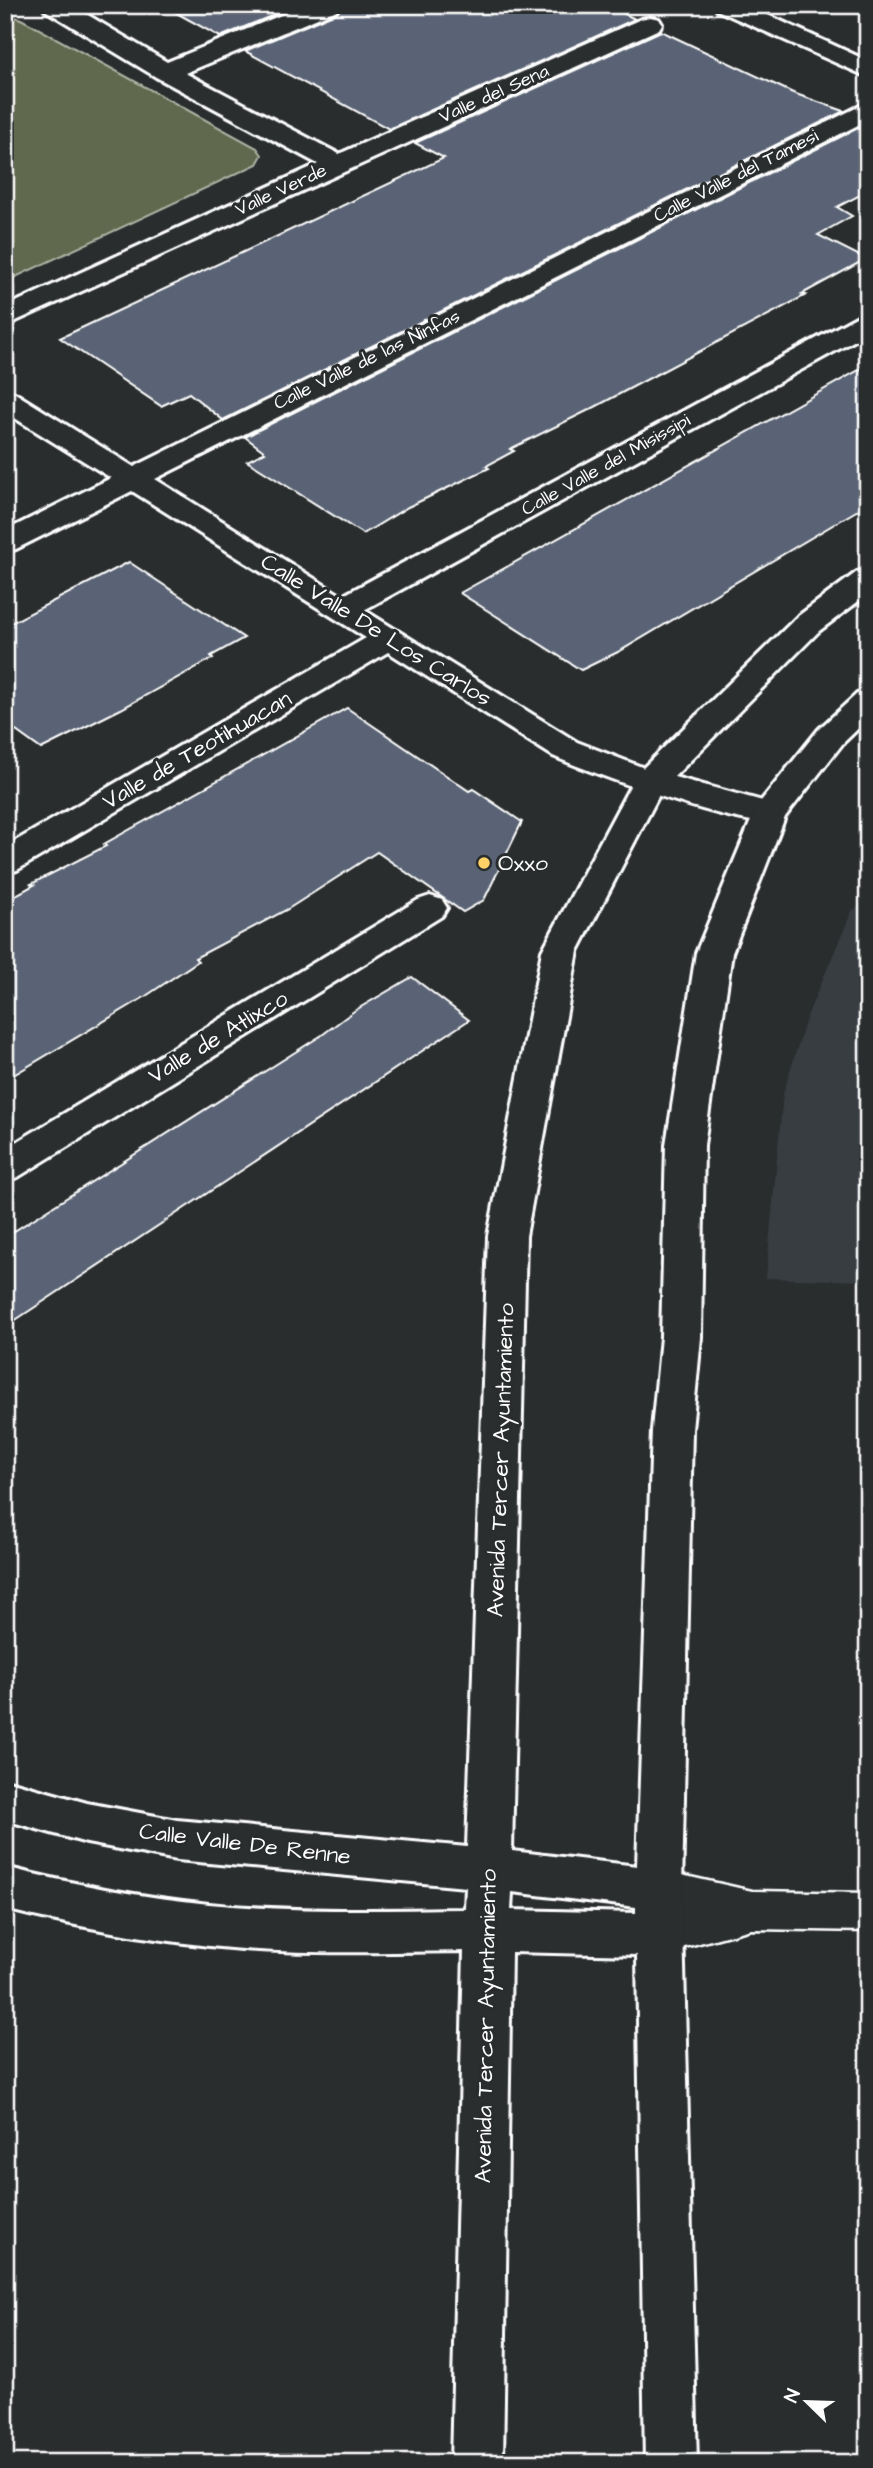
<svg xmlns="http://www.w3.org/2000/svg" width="873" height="2468" viewBox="0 0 873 2468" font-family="'Architects Daughter',sans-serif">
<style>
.built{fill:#383e43}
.green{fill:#60684e;stroke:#b0b4a6;stroke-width:2}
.building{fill:#5a6475;stroke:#fff;stroke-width:2}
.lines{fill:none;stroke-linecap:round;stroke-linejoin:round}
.lane-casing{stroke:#fff;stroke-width:5}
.street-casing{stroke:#fff;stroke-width:6}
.secondary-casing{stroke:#fff;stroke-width:6}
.lane{fill:#2a2d2e;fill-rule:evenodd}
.street{fill:#2a2d2e;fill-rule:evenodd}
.secondary{fill:#2a2d2e;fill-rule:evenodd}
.poi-dot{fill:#ffd166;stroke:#2a2d2e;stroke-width:2.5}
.labels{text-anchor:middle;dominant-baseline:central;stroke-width:6;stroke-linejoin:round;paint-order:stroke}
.far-street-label{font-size:19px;fill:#fff;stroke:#2a2d2e}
.street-label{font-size:23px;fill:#fff;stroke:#2a2d2e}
.poi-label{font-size:23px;fill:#fff;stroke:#2a2d2e;text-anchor:start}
</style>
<rect width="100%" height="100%" fill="#2a2d2e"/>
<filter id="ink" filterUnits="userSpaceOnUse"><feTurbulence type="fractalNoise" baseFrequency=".0143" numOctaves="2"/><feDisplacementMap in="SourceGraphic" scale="14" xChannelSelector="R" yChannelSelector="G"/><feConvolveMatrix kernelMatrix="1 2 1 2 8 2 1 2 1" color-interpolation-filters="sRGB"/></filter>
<g filter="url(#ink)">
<!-- built -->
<path class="built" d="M868 898V1281L766 1278 783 1094 807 1016 852 911Z"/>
<!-- green -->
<path class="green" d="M5 14 21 19 257 148 262 155 257 164 5 282Z"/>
<!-- building -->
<g class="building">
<path d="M162 5H298L220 37Z"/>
<path d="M342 5H510L516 8 522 5H607L635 19 389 129 245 51 338 12Z"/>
<path d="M661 31 793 93 844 111 223 420 189 393 161 406 60 338 444 158 415 143Z"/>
<path d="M868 123V191L837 207 852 216 818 235 866 259 802 294 806 295 595 407 510 449 514 451 486 466 489 468 408 507 363 534 247 461 265 452 245 437Z"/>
<path d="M868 365V504L620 651 581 670 460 593Z"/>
<path d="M129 562 244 638 211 656 213 658 121 709 41 749 5 723V626Z"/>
<path d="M347 708 469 791 473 789 522 822 484 900 463 912 377 852 288 909 195 958 198 961 143 998 5 1080V901L34 885 31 884 106 846 104 844Z"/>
<path d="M412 977 469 1020 5 1327V1237L322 1035 354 1011Z"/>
</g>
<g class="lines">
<!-- lane casing -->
<g class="lane-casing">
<path id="lane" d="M659 1870 752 1891 868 1893V1931L751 1929 659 1954 644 1949 638 1935 644 1921 675 1911 644 1902 638 1889 644 1876Z"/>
</g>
<!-- street casing -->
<g class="street-casing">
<g id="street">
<path d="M42 5H71L167 62 306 5H340L337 10 185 73 339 154 641 19 650 17 659 19 662 24 659 29 5 326V307L318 164 156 77 45 10Z"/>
<path d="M714 5H746L868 61V77L717 10Z"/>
<path d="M868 102V120L155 479 342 596 858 316 868 314V333L364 610 577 742 652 771 781 806 786 814 781 822C746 831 592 773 553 756L388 652 17 870 5 873V847L366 638 132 491 16 549 5 552V531L111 478 5 412V390L15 393 134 467Z"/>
<path d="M430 896 442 900 447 908 442 916 18 1177 5 1181V1149L418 900Z"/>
</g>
</g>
<!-- secondary casing -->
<g class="secondary-casing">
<path id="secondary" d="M868 570V594L819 631 662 789 578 951 526 1236 512 1851 637 1866 652 1430 661 1337 666 1145 696 953 757 806 819 729 857 694 868 691V719L843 743 785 817 732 953 704 1145 701 1337 692 1430 682 1889 697 2463H645L637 1955 511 1952 503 2463H451L464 1951C379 1952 293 1955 209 1946 140 1938 72 1926 5 1909V1867C72 1884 140 1897 209 1904 294 1912 380 1910 465 1909L466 1887 177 1860 87 1843 5 1820V1780L87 1803 177 1820 467 1847 488 1236 542 951 636 775 797 617 857 572ZM512 1892 636 1907V1913L511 1910Z"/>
</g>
<!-- lane -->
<use href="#lane" class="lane"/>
<!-- street -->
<use href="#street" class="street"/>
<!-- secondary -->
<use href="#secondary" class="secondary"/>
</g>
</g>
<!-- markers -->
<circle class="poi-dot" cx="484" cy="863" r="7"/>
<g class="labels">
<!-- far-street labels -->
<g class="far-street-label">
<text transform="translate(494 94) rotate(-24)">Valle del Sena</text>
<text transform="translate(736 176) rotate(-27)">Calle Valle del Tamesi</text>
<text transform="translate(281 190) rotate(-25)">Valle Verde</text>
<text transform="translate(367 360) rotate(-26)">Calle Valle de las Ninfas</text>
<text transform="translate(606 465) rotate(-29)">Calle Valle del Misissipi</text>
</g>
<!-- street labels -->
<g class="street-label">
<text transform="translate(376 630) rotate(32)">Calle Valle De Los Carlos</text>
<text transform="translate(197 750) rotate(-30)">Valle de Teotihuacan</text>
<text transform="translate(218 1037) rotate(-31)">Valle de Atlixco</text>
<text transform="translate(501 1460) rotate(-88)">Avenida Tercer Ayuntamiento</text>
<text transform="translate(245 1844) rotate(7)">Calle Valle De Renne</text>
<text transform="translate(486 2026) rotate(-89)">Avenida Tercer Ayuntamiento</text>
</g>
<!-- poi labels -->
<g class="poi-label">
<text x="498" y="863">Oxxo</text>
</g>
</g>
<!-- margin -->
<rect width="873" height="2468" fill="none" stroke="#2a2d2e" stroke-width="28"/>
<rect x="14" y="14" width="845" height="2440" fill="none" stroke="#fff" stroke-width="2.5" filter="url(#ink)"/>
<!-- north arrow -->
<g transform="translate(807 2402) rotate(293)" stroke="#2a2d2e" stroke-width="5" paint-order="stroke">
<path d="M0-5L12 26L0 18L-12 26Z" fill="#ffffff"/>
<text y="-10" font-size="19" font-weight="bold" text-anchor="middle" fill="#ffffff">N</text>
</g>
</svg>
